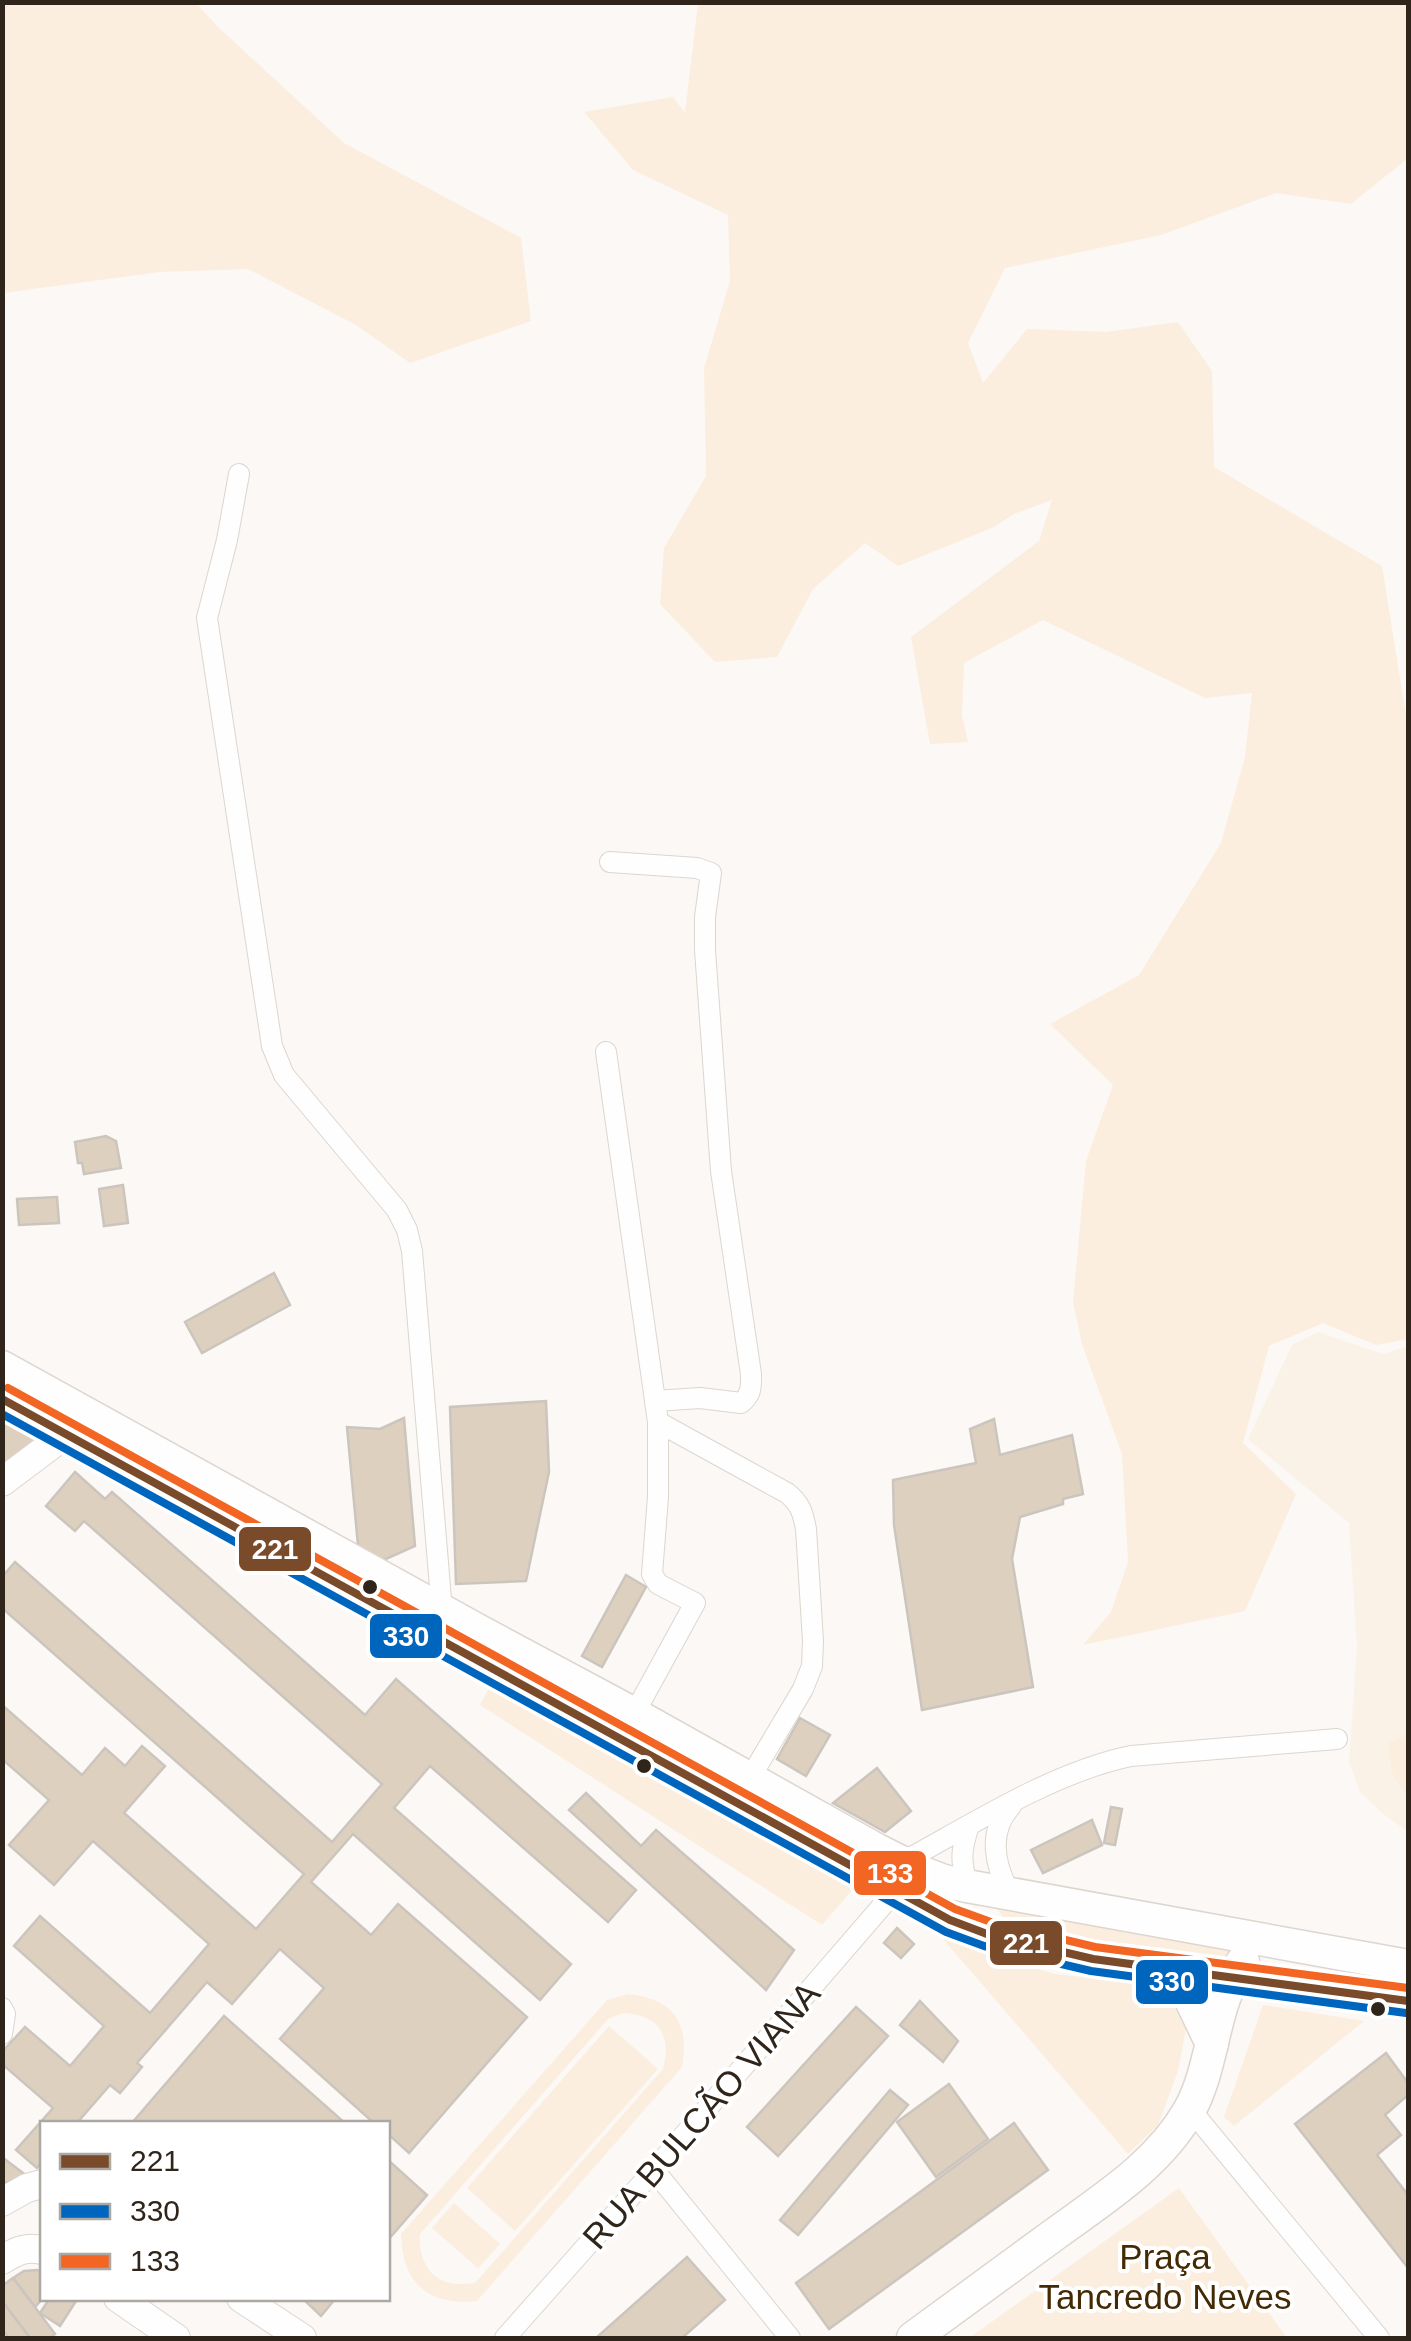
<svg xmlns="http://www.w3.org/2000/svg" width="1411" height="2341" viewBox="0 0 1411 2341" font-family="Arial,sans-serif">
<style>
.medical{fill:#faf2e6}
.green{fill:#fceede;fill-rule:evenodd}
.building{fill:#ded0bf;stroke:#cbc5be;stroke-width:2.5}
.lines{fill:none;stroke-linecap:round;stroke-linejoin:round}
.street-casing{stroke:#dcd6ce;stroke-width:22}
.secondary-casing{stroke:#dcd6ce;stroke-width:30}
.primary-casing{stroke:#dcd6ce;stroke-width:35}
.street{stroke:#fefefe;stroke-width:20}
.secondary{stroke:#fefefe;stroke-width:28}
.primary{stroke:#fefefe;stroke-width:32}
.bus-1-casing{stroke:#fff;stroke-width:15}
.bus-2-casing{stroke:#fff;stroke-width:15}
.bus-3-casing{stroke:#fff;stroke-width:15}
.bus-1{stroke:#7a4b2a;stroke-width:8}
.bus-2{stroke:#0065bd;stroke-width:8}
.bus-3{stroke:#f26522;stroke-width:8}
.bus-dot{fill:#2f251a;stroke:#fff;stroke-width:4}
.labels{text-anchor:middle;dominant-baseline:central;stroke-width:8;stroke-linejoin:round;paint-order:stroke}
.street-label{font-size:35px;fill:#2f251a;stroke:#fff}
.park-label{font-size:35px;fill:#442a04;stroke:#fff}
.line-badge{stroke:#fff;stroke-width:4}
.badge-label{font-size:28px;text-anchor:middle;font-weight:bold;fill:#fff}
</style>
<rect width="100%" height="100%" fill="#fbf8f5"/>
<!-- medical -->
<path class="medical" d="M1318 1332 1383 1354 1408 1346V1832L1383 1814 1360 1792 1349 1762 1357 1647 1349 1523 1248 1439 1292 1345Z"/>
<!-- green -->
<g class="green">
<path d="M2 3H196L219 28 344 143 521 238 531 321 410 363 356 325 248 269 160 272 3 293Z"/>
<path d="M698 3H1408V158L1351 204 1276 193 1161 235 1005 268 968 343 983 383 1027 329 1106 332 1178 322 1212 371 1214 467 1382 566 1408 728V1339L1376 1345 1323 1323 1269 1346 1243 1443 1296 1494 1245 1611 1083 1645 1111 1612 1128 1562 1122 1454 1082 1344 1073 1302 1086 1161 1113 1085 1050 1024 1139 975 1221 843 1245 757 1252 693 1205 698 1043 620 964 663 962 715 968 742 930 744 911 637 1039 541 1052 500 1014 514 994 527 898 566 865 543 813 589 777 657 715 662 660 604 664 548 706 476 704 368 730 281 728 215 633 170 584 112 673 97 685 113Z"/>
<path d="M489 1688 854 1888 822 1925 480 1705Z"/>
<path d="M1408 1727V1798L1392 1772 1388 1743 1403 1737Z"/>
<path d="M996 1907 1234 1948 1215 1964 1055 1941 1005 1920Z"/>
<path d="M955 1939 1009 1961 1055 1974 1164 1986 1186 2029 1178 2071 1158 2125 1128 2154 944 1940Z"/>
<path d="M628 1994C673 1999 690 2022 682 2067L477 2301C428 2306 402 2283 401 2234L607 2000ZM623 2013C659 2015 672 2034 663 2069L475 2283C439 2289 418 2270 420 2234L608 2019Z"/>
<path d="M1263 2005 1364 2021 1234 2126 1224 2117Z"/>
<path d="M609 2026 658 2069 515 2231 467 2188Z"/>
<path d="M1179 2188 1287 2338H969Z"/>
<path d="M454 2203 500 2244 478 2268 432 2228Z"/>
</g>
<!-- building -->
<g class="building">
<path d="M106 1136 116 1141 121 1168 84 1174 82 1163H78L75 1142Z"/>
<path d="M123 1185 128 1223 104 1226 99 1189Z"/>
<path d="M57 1197 59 1223 19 1225 17 1199Z"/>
<path d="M274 1273 290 1305 202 1353 185 1322Z"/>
<path d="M546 1401 549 1472 526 1581 456 1584 450 1407Z"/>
<path d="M2 1409 37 1437 34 1447 2 1471Z"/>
<path d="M404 1418 415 1546 386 1559 359 1556 347 1427 380 1429Z"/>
<path d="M994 1419 1000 1455 1072 1435 1083 1494 1063 1499V1504L1020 1517 1012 1559 1033 1687 922 1710 894 1525 893 1480 976 1463 970 1429Z"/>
<path d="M75 1472 105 1499 112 1492 365 1715 396 1679 636 1890 608 1922 430 1766 394 1808 571 1964 540 2000 353 1834 311 1882 371 1935 398 1904 527 2017 409 2153 388 2134V2124H375L280 2039 324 1988 280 1949 232 2004 207 1982 137 2063 142 2067 120 2093 110 2085 76 2124H42V2162L37 2168 16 2150 53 2108 2 2064V2052L25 2027 70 2066 104 2026 14 1946 40 1916 150 2013 209 1944 93 1841 54 1885 9 1845 49 1800 2 1759V1705L82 1775 105 1748 125 1766 142 1746 165 1766 124 1813 256 1929 304 1874 2 1608V1577L15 1562 332 1842 382 1784 84 1521 75 1531 46 1506Z"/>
<path d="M626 1575 646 1587 602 1667 582 1656Z"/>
<path d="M800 1718 830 1735 806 1776 777 1759Z"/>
<path d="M877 1768 911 1811 885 1832 833 1803Z"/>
<path d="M586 1793 641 1846 656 1830 794 1950 766 1990 569 1810Z"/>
<path d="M1111 1807 1122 1809 1115 1845 1104 1843Z"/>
<path d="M1092 1820 1102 1845 1043 1873 1031 1850Z"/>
<path d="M897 1928 914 1944 901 1958 884 1943Z"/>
<path d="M920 2001 958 2041 943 2062 900 2025Z"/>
<path d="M856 2007 888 2036 778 2156 747 2127Z"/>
<path d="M224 2016 346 2124H131Z"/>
<path d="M1386 2053 1408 2083V2095L1385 2115 1401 2135 1377 2155 1408 2195V2268L1295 2124Z"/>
<path d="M949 2084 988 2139 936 2177 897 2122Z"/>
<path d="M890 2090 908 2105 798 2235 780 2220Z"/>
<path d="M1014 2123 1048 2170 829 2329 796 2283Z"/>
<path d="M2 2157 27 2176 2 2184Z"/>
<path d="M388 2160 427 2195 388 2240Z"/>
<path d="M687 2257 725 2300 682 2338H596Z"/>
<path d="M37 2270 42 2272 43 2298 35 2307 13 2278 24 2271Z"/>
<path d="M13 2278 55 2334 49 2338H30L2 2301V2286Z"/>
<path d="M50 2298H78L60 2326 40 2313Z"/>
<path d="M302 2298H336L321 2316Z"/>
<path d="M2 2301 30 2338H9L2 2329Z"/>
</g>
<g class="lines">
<!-- street casing -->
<g class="street-casing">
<g id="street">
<path d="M239 474 227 540 207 618 272 1046 284 1075 397 1210 407 1230 412 1251 442 1611"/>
<path d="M610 862 697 868 711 873 705 917V950L721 1171 751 1374C751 1387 752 1394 741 1403L700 1398 655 1401"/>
<path d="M606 1052 658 1422V1497L652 1574 658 1584 695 1603 634 1714"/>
<path d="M658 1422 787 1493C800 1503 803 1513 806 1529L813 1641 812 1666 803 1689 750 1778"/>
<path d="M901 1863C971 1825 1053 1772 1131 1756L1337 1739"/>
<path d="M967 1886C961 1861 960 1852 969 1826"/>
<path d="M1010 1894C995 1866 987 1832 1011 1806"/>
<path d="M2 2008 5 2014 2 2034"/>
<path d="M1190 2109 1379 2338"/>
<path d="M654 2170 790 2338"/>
<path d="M505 2338 654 2170 895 1891"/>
</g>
</g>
<!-- secondary casing -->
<g class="secondary-casing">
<g id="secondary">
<path d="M2 1482 66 1434"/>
<path d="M2 2202 27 2188 42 2184"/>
<path d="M2 2260C16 2251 27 2246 42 2250"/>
<path d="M118 2298 176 2338"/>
<path d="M241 2298 302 2338"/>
</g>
</g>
<!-- primary casing -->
<g class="primary-casing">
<g id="primary">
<path d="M2 1367 479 1631 634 1714 877 1850 923 1873 944 1881 967 1886 1408 1966"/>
<path d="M2 1399 950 1920 987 1934 1093 1959 1169 1970 1233 1976 1408 2001"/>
<path d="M1169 1970 1189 1996 1212 2044"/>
<path d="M913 2338C960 2304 1007 2269 1055 2234 1103 2199 1158 2165 1189 2111 1215 2065 1211 2005 1243 1961"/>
</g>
</g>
<!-- street -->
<use href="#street" class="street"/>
<!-- secondary -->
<use href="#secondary" class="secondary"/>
<!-- primary -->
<use href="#primary" class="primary"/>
<!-- bus-1 casing -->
<g class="bus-1-casing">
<path id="bus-1" d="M2 1399 950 1920 987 1934 1093 1959 1408 2001"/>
</g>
<!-- bus-2 casing -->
<g class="bus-2-casing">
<path id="bus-2" d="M2 1414 946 1932 984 1946 1091 1971 1406 2013"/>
</g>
<!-- bus-3 casing -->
<g class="bus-3-casing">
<path id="bus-3" d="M8 1388 955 1909 991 1922 1095 1947 1408 1988"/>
</g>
<!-- bus-1 -->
<use href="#bus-1" class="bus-1"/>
<!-- bus-2 -->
<use href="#bus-2" class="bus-2"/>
<!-- bus-3 -->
<use href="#bus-3" class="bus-3"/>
</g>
<!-- markers -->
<g class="bus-dot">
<circle cx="370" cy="1587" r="9"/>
<circle cx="644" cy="1766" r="9"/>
<circle cx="1378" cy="2009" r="9"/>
</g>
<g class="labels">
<!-- street labels -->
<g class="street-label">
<text transform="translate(701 2115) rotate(-49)">RUA BULCÃO VIANA</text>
</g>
<!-- park labels -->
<g class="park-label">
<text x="1165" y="2256">Praça<tspan x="1165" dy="40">Tancredo Neves</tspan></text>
</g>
</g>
<g class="line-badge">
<rect x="237" y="1525" width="76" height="48" rx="10" fill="#7a4b2a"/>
<rect x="368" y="1612" width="76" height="48" rx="10" fill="#0065bd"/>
<rect x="852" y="1849" width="76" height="48" rx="10" fill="#f26522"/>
<rect x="988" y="1919" width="76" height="48" rx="10" fill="#7a4b2a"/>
<rect x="1134" y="1958" width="76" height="48" rx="10" fill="#0065bd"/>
</g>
<g class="badge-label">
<text x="275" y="1559">221</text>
<text x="406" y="1646">330</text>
<text x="890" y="1883">133</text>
<text x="1026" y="1953">221</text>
<text x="1172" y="1991">330</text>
</g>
<!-- border -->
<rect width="1411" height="2341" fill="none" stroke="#2f251a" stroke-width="10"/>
<!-- legend -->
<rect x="40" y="2121" width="350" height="180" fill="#ffffff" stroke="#aca8a3" stroke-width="2.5"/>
<rect x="60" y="2154" width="50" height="15" fill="#7a4b2a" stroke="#aca8a3" stroke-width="2.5"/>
<text x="130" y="2171" font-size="30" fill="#2f251a">221</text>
<rect x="60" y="2204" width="50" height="15" fill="#0065bd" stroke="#aca8a3" stroke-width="2.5"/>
<text x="130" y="2221" font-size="30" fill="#2f251a">330</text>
<rect x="60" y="2254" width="50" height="15" fill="#f26522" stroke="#aca8a3" stroke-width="2.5"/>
<text x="130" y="2271" font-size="30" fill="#2f251a">133</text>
</svg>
